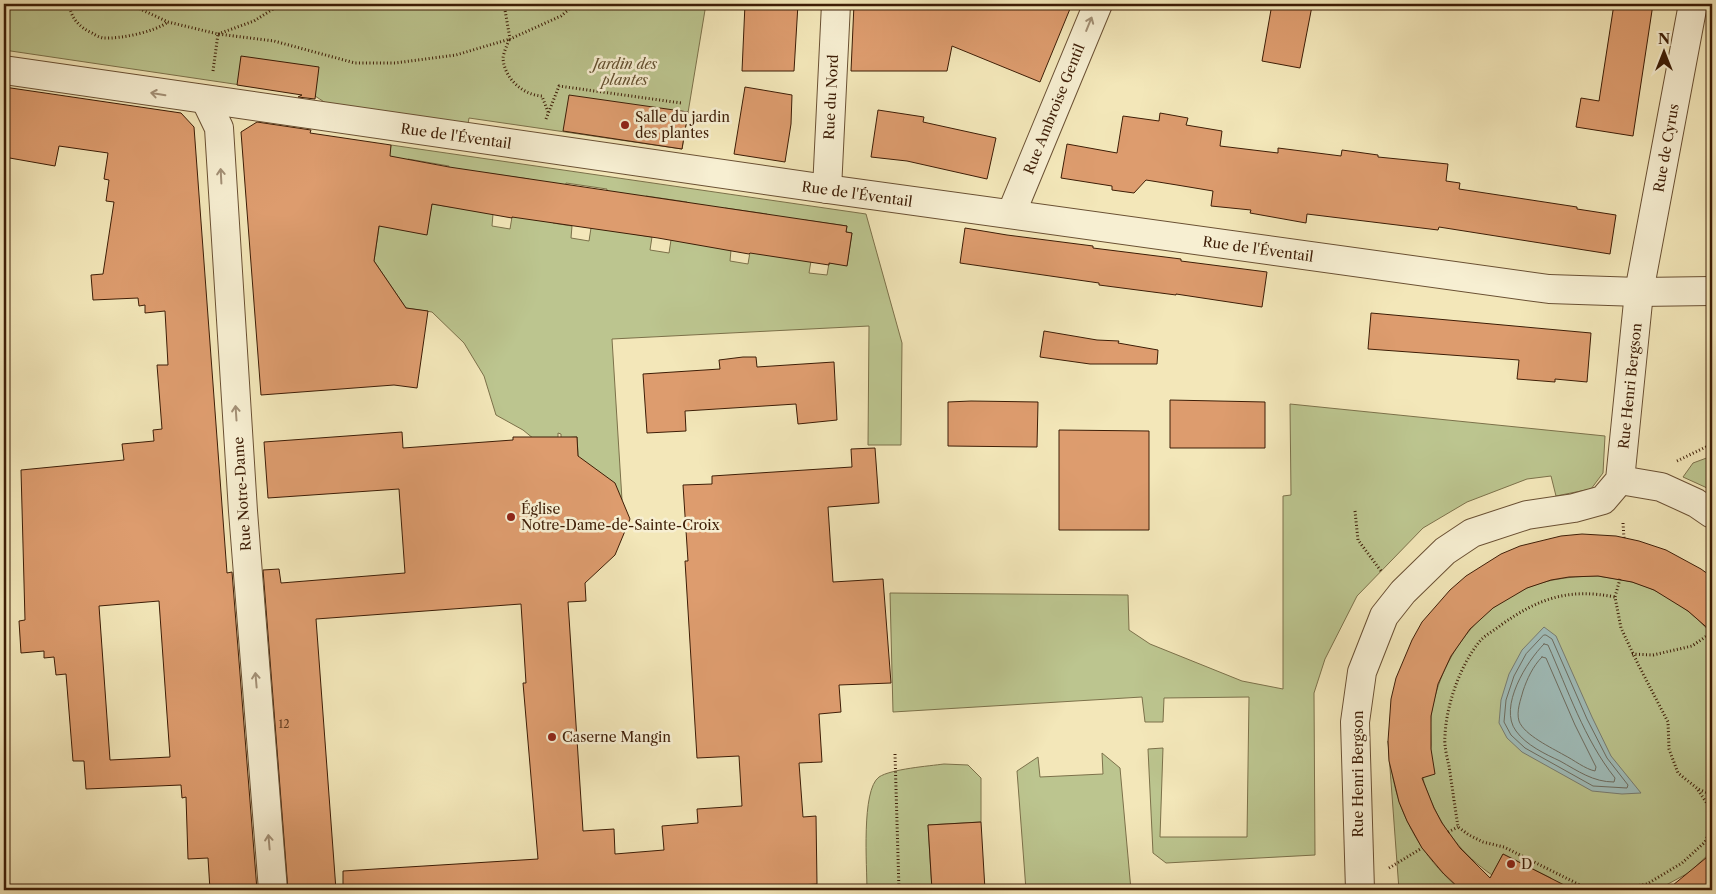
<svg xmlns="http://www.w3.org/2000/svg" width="1716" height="894" viewBox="0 0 1716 894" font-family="'Libre Caslon Text',serif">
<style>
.green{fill:#bcc58f;stroke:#7c714a;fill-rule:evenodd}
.water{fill:#a0bdba;stroke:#787d72}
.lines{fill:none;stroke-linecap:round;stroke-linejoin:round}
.shore{stroke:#6e6d60;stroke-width:1}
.building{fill:#dd9c6e;stroke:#3d1d06;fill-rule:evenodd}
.minor-casing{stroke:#6a5033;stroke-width:30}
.path{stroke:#3d1d06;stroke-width:3;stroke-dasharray:1 2.5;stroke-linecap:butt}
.minor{stroke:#f7efd2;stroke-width:28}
.oneway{stroke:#a39076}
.poi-dot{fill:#8f2418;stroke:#f7efd2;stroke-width:2}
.labels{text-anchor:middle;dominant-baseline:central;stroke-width:5;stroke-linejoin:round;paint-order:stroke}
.number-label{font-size:11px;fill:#653d20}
.park-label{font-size:14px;font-style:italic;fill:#634f2f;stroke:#f7efd2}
.street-label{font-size:14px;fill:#3d1d06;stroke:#f7efd2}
.poi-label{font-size:14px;fill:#3d1d06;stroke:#f7efd2;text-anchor:start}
</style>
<rect width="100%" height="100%" fill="#f3e7b9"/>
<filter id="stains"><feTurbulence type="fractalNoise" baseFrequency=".004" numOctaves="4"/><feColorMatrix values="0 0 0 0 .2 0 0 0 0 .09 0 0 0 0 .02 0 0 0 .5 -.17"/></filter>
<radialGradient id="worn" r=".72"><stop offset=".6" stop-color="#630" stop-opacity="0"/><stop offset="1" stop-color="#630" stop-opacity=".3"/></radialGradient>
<!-- green -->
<g class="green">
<path d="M4 4H706L682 149 469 118 468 124 332 107 315 96 4 50Z"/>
<path d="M391 145 866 214 902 343 901 445H868L869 326 612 339 622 500 579 473 577 437 561 438V434L558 433V438L534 439 523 430 496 415 484 376 464 343 432 312 406 308 374 261ZM408 159 449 166 448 173 455 175 451 207 432 204 426 234ZM486 173 529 179 528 185 512 217 510 229 492 226 493 214ZM566 183 607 189 606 197 591 228 589 241 571 238 572 226 553 223 557 190H565ZM646 196 687 202V209L671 240 669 253 650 250 652 237 633 234ZM725 208 767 214 766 221 750 252 748 264 730 261 731 250ZM805 220 847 226 846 232 852 233 847 265 829 263 827 275 809 273 811 261Z"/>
<path d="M1290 404 1605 436 1603 473 1591 489 1556 496 1551 476 1527 479 1467 502 1423 528 1357 596 1325 659 1314 693 1315 855 1166 863 1153 853 1148 749 1163 748 1160 837H1247L1249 697 1164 698 1163 722H1145L1142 697 893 712 890 593 1128 595 1129 630 1150 644 1242 681 1283 689V496L1291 495Z"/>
<path d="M1712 456V492L1705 487 1683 477 1693 463Z"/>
<path d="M1598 576C1609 578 1621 579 1632 582 1662 590 1693 611 1712 635V851L1690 872 1657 890H1545L1551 878 1503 854 1492 875C1463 855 1442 829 1429 796 1427 791 1424 784 1423 778 1422 768 1431 756 1431 745 1431 736 1430 725 1431 715 1441 651 1488 593 1553 580 1568 577 1583 576 1598 576Z"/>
<path d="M1388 741C1390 756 1391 772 1395 787 1405 827 1429 864 1461 890H1399Z"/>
<path d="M1102 753 1120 768 1131 890H1026L1017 771 1038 757 1040 777 1103 774Z"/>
<path d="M944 764 968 765 981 778V822L928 825 932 890H867C867 867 861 790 879 777 891 769 929 766 944 764Z"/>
</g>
<!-- water -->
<path class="water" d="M1544 627 1556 636 1592 717 1611 756 1641 793 1622 794 1592 791 1522 752 1507 738 1499 723 1501 700 1509 674 1522 650Z"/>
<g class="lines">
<!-- shore -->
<g class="shore">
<path d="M1544 635H1546L1552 639 1587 719 1607 758 1628 785 1627 788 1593 786 1525 748 1511 735 1504 722 1506 700 1514 676 1526 654Z"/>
<path d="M1544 644 1548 645C1568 690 1584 739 1615 778L1614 782C1593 782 1578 771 1560 761 1545 754 1526 745 1516 731 1498 707 1527 661 1544 644Z"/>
<path d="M1542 657 1546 658 1575 725 1596 767 1595 771C1585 769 1574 760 1564 755 1552 748 1524 735 1519 721 1516 711 1521 699 1523 691 1527 679 1533 666 1542 657Z"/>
</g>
</g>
<!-- building -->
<g class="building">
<path d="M745 4H798L794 71H742Z"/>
<path d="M854 4H1072L1040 82 952 46 947 71H851Z"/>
<path d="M1272 4H1296L1312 6 1300 68 1262 61Z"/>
<path d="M1614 4H1653L1633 136 1576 127 1581 98 1599 101Z"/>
<path d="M241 56 319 67 315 99 298 97 302 95 237 85Z"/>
<path d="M4 87 181 113 194 127 227 573 232 572 257 890H210L208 858 188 859 186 797 182 798 181 785 86 789 84 761H73L66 674 56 675 54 657 44 658V651L21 653 19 621 25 620 21 470 124 460 122 444 154 441 153 430 162 429 157 365H168L165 311 145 313V305L139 306 138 298 93 300 91 275 103 274 114 202 106 201 109 180 104 179 108 153 59 146 55 166 4 157ZM159 601 170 757 110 760 99 606Z"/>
<path d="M745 87 792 95 791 124 785 162 734 154Z"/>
<path d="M569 95 688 112 682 149 563 131Z"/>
<path d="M878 110 924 117 923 122 996 138 987 179 907 161 871 157Z"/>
<path d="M1160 113 1188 118 1186 125 1222 131 1220 146 1278 153V148L1341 156 1342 150 1378 155V157L1448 164 1446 181 1460 183 1459 189 1577 207V209L1616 215 1610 254 1439 227 1438 230 1307 214 1306 223 1250 213 1251 210 1211 206 1213 191 1177 185 1146 180 1134 193 1112 190V186L1061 178 1067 144 1117 153 1123 116 1159 121Z"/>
<path d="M257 122 311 130 310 133 391 145 390 156 449 167 847 226 846 232 852 233 847 266 829 263V265L750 253 749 254 658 238 512 217V218L432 204 427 235 379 226 374 261 406 308 428 311 417 388 394 385 261 395 241 132Z"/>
<path d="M965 228 1007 235 1093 246V248L1181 259V261L1267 272 1262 307 1176 294V295L1099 285V283L960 263Z"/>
<path d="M1371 313 1591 333 1587 382 1555 379V382L1517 379 1519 360 1368 349Z"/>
<path d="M1044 331 1097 340 1119 341 1118 343 1158 350 1157 364H1090L1040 357Z"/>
<path d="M743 357H756L757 367 834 362 837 420 798 424 796 404 685 411 686 431 647 433 643 374 720 369 719 360Z"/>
<path d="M1170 400 1265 402V448H1170Z"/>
<path d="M971 401 1038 402 1037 447 948 446V402Z"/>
<path d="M1059 430 1149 431V530H1059Z"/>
<path d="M402 432 403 448 513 440V437H577L578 456 615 483 630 519 615 555 585 583 586 601 568 602 583 831 614 829 615 854 664 850 662 826 698 823 697 809 742 806 739 756 697 758 685 561H688L683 485 712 484V476L852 467 851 449 875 448 879 503 828 507 833 582 883 579 891 683 839 685 841 712 819 714 822 762 799 763 803 817 816 816 817 884 712 890H343V871L538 859 523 683H526L521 604 316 619 336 890H288L263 570 279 569 281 583 405 573 399 489 268 498 264 442Z"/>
<path d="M1582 534 1616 536 1639 541 1666 550 1701 569 1712 577V632L1688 611 1654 590 1632 582 1598 576 1569 577 1551 580 1527 588 1493 608 1470 629 1451 656 1438 684 1431 716V749L1435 774 1422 778 1434 808 1442 823 1460 848 1490 878 1503 854 1574 890H1461L1443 873 1422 848 1407 821 1399 802 1389 761 1388 741 1391 699 1396 678 1412 640 1422 622 1450 590 1466 576 1501 554 1520 546 1561 536Z"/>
<path d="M981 822 985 890H932L928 825Z"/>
<path d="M1712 853V890H1667Z"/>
</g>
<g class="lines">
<!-- minor casing -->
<g class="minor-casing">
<g id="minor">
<path d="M4 70 827 189 1549 289 1639 292 1712 291"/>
<path d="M206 101 219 128 243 511 273 890"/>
<path d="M827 189 836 4"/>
<path d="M1011 214 1098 4"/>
<path d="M1620 480 1661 487 1696 503 1712 514"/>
<path d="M1360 890 1355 722 1362 672 1384 616 1403 592 1445 551 1472 533 1527 515 1574 508 1603 500 1620 480 1639 292 1693 4"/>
</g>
</g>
<!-- path -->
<g class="path">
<path d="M69 4C71 18 79 27 92 33 95 35 99 37 103 38 121 39 154 32 168 22"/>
<path d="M134 4 138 8 168 22 218 34 274 41 355 63H395L456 55 510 39"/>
<path d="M504 4 510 39 561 16 575 4"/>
<path d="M218 34 254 21 281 4"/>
<path d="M509 40C507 45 503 54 503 59 505 79 523 95 542 96L548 112"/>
<path d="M213 71 218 34"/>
<path d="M546 119 559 86 681 103"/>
<path d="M1712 345 1709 346 1712 383"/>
<path d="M1677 461 1712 444"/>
<path d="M1355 511 1358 540 1381 571"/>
<path d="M1623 523 1624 538"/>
<path d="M1620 579 1615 597 1621 628 1638 664 1668 722 1669 749 1678 773 1698 789 1712 795"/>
<path d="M1632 654 1653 655 1692 646 1711 633"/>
<path d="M895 754 899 890"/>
<path d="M1698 790 1712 811"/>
<path d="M1448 832 1458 827"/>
<path d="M1389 868 1422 848"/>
<path d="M1606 890 1588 889 1504 847 1483 842 1469 835 1458 827C1455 807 1452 786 1449 766 1447 757 1444 746 1445 736 1446 706 1460 665 1480 641 1485 635 1495 630 1501 625 1539 598 1569 588 1615 597"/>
<path d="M1615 890 1647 884 1682 863 1705 842 1712 827"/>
</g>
<!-- minor -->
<use href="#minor" class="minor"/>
</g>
<!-- one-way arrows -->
<defs><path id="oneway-shaft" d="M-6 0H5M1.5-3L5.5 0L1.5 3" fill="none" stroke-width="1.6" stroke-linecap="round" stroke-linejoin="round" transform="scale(1.25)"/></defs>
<g class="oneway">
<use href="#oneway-shaft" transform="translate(1089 24) rotate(-68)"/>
<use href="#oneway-shaft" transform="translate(158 94) rotate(-171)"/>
<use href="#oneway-shaft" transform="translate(221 176) rotate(-93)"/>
<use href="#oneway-shaft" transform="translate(236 413) rotate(-94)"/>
<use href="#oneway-shaft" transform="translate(256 680) rotate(-95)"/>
<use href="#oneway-shaft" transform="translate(269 842) rotate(-95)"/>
</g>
<!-- markers -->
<g class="poi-dot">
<circle cx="625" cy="125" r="5"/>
<circle cx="511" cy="517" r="5"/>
<circle cx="552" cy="737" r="5"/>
<circle cx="1511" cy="864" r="5"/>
</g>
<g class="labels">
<!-- number labels -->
<g class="number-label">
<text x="284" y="724">12</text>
</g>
<!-- park labels -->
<g class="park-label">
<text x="625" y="64">Jardin des<tspan x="625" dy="16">plantes</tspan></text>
</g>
<!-- street labels -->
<g class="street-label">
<text transform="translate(831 97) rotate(-87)">Rue du Nord</text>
<text transform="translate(1054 109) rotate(-68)">Rue Ambroise Gentil</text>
<text transform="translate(456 136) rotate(8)">Rue de l'Éventail</text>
<text transform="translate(1666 148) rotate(-80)">Rue de Cyrus</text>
<text transform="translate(857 194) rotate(8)">Rue de l'Éventail</text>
<text transform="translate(1258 249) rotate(8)">Rue de l'Éventail</text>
<text transform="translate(1630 386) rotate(-84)">Rue Henri Bergson</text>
<text transform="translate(242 494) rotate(-94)">Rue Notre-Dame</text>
<text transform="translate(1358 774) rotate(-90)">Rue Henri Bergson</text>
</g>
<!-- poi labels -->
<g class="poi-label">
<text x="635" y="117">Salle du jardin<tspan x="635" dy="16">des plantes</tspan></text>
<text x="521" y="509">Église<tspan x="521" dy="16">Notre-Dame-de-Sainte-Croix</tspan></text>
<text x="562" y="737">Caserne Mangin</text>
<text x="1521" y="864">D</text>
</g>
</g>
<!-- margin -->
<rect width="1716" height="894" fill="none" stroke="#f3e7b9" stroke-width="20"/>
<rect x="5" y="5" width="1706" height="884" fill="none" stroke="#3d1d06" stroke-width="2.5"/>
<rect x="10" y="10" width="1696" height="874" fill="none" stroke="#3d1d06"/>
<!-- north arrow -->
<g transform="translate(1664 52)" stroke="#f7efd2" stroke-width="4" paint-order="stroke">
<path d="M0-4L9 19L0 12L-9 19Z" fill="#3d1d06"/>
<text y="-8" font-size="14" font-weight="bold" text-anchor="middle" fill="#3d1d06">N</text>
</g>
<rect width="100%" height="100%" filter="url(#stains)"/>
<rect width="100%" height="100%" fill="url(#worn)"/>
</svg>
